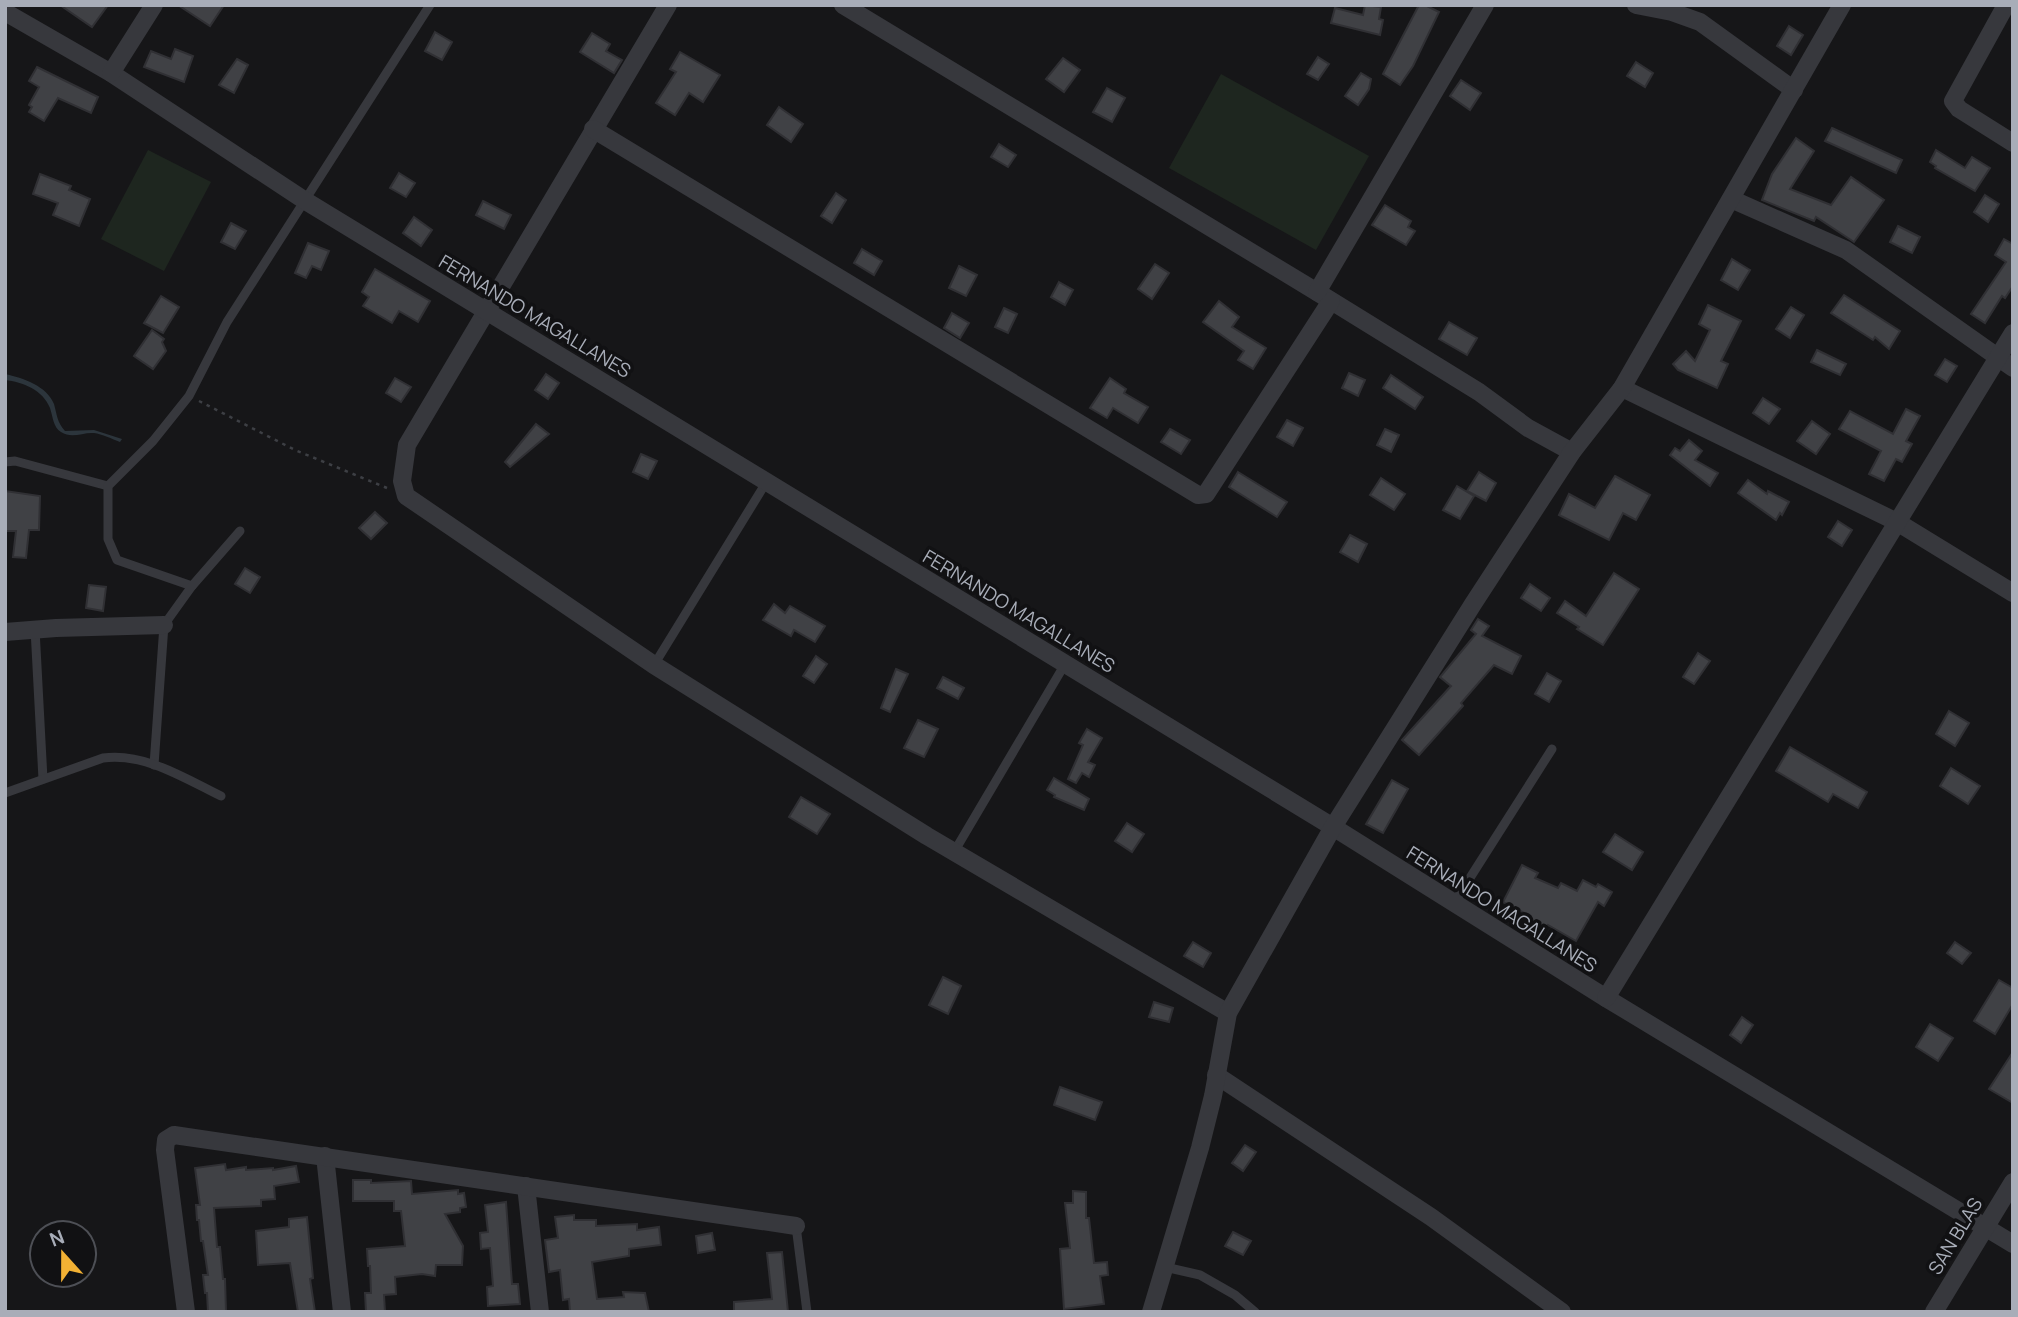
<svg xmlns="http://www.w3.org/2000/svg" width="2018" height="1317" viewBox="0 0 2018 1317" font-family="Manrope,sans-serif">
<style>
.green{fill:#1e261f}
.water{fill:#2c353c}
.building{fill:#404145;stroke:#303034;stroke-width:2}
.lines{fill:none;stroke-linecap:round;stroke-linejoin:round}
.path{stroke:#3d3f44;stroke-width:2.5;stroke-dasharray:3.5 5;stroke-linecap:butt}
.lane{stroke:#37383d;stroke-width:9}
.street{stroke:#37383d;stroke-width:18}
.labels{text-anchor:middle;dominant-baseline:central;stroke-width:7;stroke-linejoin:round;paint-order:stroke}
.street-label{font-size:19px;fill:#a8adb8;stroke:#111113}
</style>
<rect width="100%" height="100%" fill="#161618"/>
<!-- green -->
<g class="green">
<path d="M1221 74 1369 156 1316 250 1169 168Z"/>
<path d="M148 150 211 182 164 271 101 239Z"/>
</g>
<!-- water -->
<path class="water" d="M5 374C23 378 47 386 54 404 57 415 57 422 65 431L94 430 122 439 120 442C112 439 102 434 94 433 83 432 72 439 61 432 53 427 53 417 50 408 43 390 23 382 5 380Z"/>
<!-- building -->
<g class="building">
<path d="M60 5H108L92 27Z"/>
<path d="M178 5H224L210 26Z"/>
<path d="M1365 5 1381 7 1379 19 1383 20 1380 35 1331 23 1335 8 1363 15Z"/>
<path d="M1419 5H1425L1439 12 1413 66 1400 85 1383 74Z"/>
<path d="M1789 26 1803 35 1791 55 1777 46Z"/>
<path d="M435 32 452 42 442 60 425 51Z"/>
<path d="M592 33 610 44 606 51 622 60 614 73 580 52Z"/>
<path d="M175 49 193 56 184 82 144 67 151 51 171 59Z"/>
<path d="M680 52 720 75 703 102 689 93 675 115 656 103 676 72 670 69Z"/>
<path d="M1318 57 1329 64 1318 80 1307 74Z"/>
<path d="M1063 58 1080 70 1064 92 1046 79Z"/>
<path d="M237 59 248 65 234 93 219 85Z"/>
<path d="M1636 62 1653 73 1645 87 1627 76Z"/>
<path d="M37 67 98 97 91 113 58 98 44 121 29 112 32 107 29 105 39 87 29 81Z"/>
<path d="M1361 73 1371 79 1369 89 1358 105 1345 96Z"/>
<path d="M1461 80 1481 93 1470 110 1450 96Z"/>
<path d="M1107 88 1125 98 1112 122 1093 112Z"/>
<path d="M779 107 803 124 791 142 767 125Z"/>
<path d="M1832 128 1902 160 1896 173 1825 141Z"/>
<path d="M1796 138 1814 151 1790 189 1831 205 1851 177 1884 200 1854 242 1816 217 1814 221 1762 200 1772 174Z"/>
<path d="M999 144 1016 155 1008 167 991 157Z"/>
<path d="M1936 150 1965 168 1972 157 1990 168 1975 191 1935 168 1936 166 1930 162Z"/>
<path d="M399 173 415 183 406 197 390 188Z"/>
<path d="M40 174 71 186 69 190 90 199 79 226 53 215 58 203 33 194Z"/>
<path d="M836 193 846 200 832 223 821 216Z"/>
<path d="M1985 195 1999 204 1988 222 1974 212Z"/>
<path d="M483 201 511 215 504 229 476 215Z"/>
<path d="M1385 205 1411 221 1408 227 1415 231 1406 245 1372 225Z"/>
<path d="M414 217 432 230 421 246 403 233Z"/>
<path d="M231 223 246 231 235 249 221 242Z"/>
<path d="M1898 226 1920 237 1912 253 1890 242Z"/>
<path d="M2004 239 2013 244V286L2005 298 2002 296 1985 323 1971 314 2006 262 1995 255Z"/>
<path d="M308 243 329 251 321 270 312 266 306 278 295 273Z"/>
<path d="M862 249 882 261 874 275 854 263Z"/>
<path d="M1732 259 1750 270 1738 290 1721 280Z"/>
<path d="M1155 264 1169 273 1152 299 1138 289Z"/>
<path d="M959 266 977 275 966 296 949 288Z"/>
<path d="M375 269 430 301 418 322 399 311 392 323 363 306 369 297 362 292Z"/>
<path d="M1059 282 1073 290 1065 305 1051 297Z"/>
<path d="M1844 295 1900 331 1889 349 1875 337 1873 340 1831 313Z"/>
<path d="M161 296 179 307 163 333 144 323Z"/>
<path d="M1219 301 1239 317 1232 327 1266 348 1253 369 1238 360 1244 351 1203 322Z"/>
<path d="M1708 305 1741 321 1721 361 1728 364 1717 388 1678 370 1673 364 1686 351 1695 361 1710 330 1699 324Z"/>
<path d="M1791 307 1804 315 1790 338 1776 329Z"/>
<path d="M1004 308 1017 314 1008 333 995 327Z"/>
<path d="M952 313 969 323 960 338 944 328Z"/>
<path d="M1449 322 1477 338 1467 355 1439 339Z"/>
<path d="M152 330 164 339 162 342 166 351 153 369 134 356Z"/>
<path d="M1817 350 1846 364 1840 375 1811 362Z"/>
<path d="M1945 359 1957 366 1947 382 1935 375Z"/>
<path d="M1349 373 1365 380 1358 396 1342 388Z"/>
<path d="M546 374 559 383 548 399 535 390Z"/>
<path d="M1391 375 1423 397 1415 409 1383 388Z"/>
<path d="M395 378 411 387 401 402 386 393Z"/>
<path d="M1110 378 1126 389 1124 393 1148 407 1138 423 1113 408 1107 418 1090 408Z"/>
<path d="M1763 398 1780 409 1769 424 1753 413Z"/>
<path d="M1906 409 1920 416 1906 441 1912 444 1902 462 1896 459 1884 481 1869 474 1881 451 1839 429 1850 411 1893 434Z"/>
<path d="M1287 420 1303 428 1293 446 1277 437Z"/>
<path d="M1812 421 1830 434 1816 454 1797 441Z"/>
<path d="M536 424 549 434 510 467 505 462Z"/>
<path d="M1170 429 1190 440 1181 454 1161 442Z"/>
<path d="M1385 429 1399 435 1391 452 1377 445Z"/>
<path d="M1689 440 1702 451 1695 460 1718 473 1710 486 1670 455 1675 448 1680 451Z"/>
<path d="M641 454 657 461 648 479 633 472Z"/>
<path d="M1238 472 1287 502 1277 517 1229 487Z"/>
<path d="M1479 472 1496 483 1486 501 1467 491Z"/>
<path d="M1615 476 1650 495 1636 520 1623 513 1609 540 1559 515 1569 494 1595 508Z"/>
<path d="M1381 478 1405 494 1394 510 1370 495Z"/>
<path d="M1748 480 1767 494 1768 491 1789 502 1782 515 1780 513 1776 520 1738 493Z"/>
<path d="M1457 486 1474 496 1460 519 1443 510Z"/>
<path d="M5 491 40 496 39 530H29L26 558 13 557 16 531H5Z"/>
<path d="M375 512 387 523 371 539 359 528Z"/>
<path d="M1838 521 1852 530 1842 546 1828 537Z"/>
<path d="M1350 535 1367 544 1358 562 1340 552Z"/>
<path d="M245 568 260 577 250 593 235 584Z"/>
<path d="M1614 573 1639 589 1603 645 1577 629 1579 627 1557 613 1565 601 1586 616Z"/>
<path d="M1530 584 1550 598 1541 611 1521 598Z"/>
<path d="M89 585 106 587 103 611 86 608Z"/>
<path d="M774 604 785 613 790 606 825 626 815 642 794 630 791 636 763 620Z"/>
<path d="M1478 619 1489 626 1482 636 1521 656 1512 674 1494 665 1461 703 1463 706 1419 755 1402 740 1451 686 1440 677 1476 634 1471 630Z"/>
<path d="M1698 653 1710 661 1694 684 1683 677Z"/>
<path d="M816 656 827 664 814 683 803 676Z"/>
<path d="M896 669 908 674 890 712 881 708Z"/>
<path d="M1547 673 1561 681 1549 702 1535 694Z"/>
<path d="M943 677 964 688 958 699 937 688Z"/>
<path d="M1949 711 1969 723 1955 746 1936 734Z"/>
<path d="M918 720 938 729 924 757 904 748Z"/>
<path d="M1087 729 1102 738 1088 762 1095 765 1089 777 1082 773 1076 783 1068 779 1083 745 1079 743Z"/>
<path d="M1790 747 1867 792 1858 808 1833 794 1828 802 1776 771Z"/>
<path d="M1951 768 1980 786 1968 804 1940 786Z"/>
<path d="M1054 778 1089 799 1084 810 1054 797 1055 795 1047 790Z"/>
<path d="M1392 780 1408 789 1383 833 1366 824Z"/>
<path d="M801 797 830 814 817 834 789 817Z"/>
<path d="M1127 823 1144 834 1132 852 1115 841Z"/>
<path d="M1615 834 1643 852 1632 870 1603 852Z"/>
<path d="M1522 865 1538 873 1535 878 1558 888 1561 883 1577 891 1583 880 1596 887 1598 884 1612 892 1604 906 1598 902 1576 941 1548 925 1540 938 1523 928 1530 916 1503 902Z"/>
<path d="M1193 942 1211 953 1203 967 1184 956Z"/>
<path d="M1955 942 1971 953 1962 964 1947 953Z"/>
<path d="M943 977 961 986 948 1014 929 1005Z"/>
<path d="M1999 980 2013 988V1004L1995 1034 1974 1021Z"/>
<path d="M1154 1002 1173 1008 1169 1022 1149 1017Z"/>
<path d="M1742 1017 1753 1025 1741 1043 1730 1035Z"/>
<path d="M1930 1024 1953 1038 1938 1061 1916 1047Z"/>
<path d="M2013 1052V1103L1989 1089Z"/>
<path d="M1060 1087 1102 1102 1095 1120 1054 1105Z"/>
<path d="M1245 1145 1256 1152 1243 1171 1232 1163Z"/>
<path d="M225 1164 226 1170 246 1167V1170L273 1168V1170L296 1166 299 1182 274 1186 275 1199 261 1200V1206L214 1208 217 1247H220L223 1279H225L226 1312H208L207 1293H205L203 1275H208L203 1241H201L199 1220H197L196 1205H200L195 1168Z"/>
<path d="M353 1180H371V1183L411 1181 412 1194 458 1190V1194L464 1193 466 1207 460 1208V1212L445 1214 463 1246 462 1265H436L435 1276 422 1274 395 1277 396 1294 384 1295 385 1312H366L365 1293H371L370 1266H368L367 1249 405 1246 401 1211H394V1201H353Z"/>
<path d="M1073 1191 1086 1192V1218H1089L1094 1263 1107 1262 1108 1275 1100 1276 1104 1304 1064 1309 1060 1249 1070 1248 1065 1203H1073Z"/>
<path d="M506 1202 512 1284H518L520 1304 488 1306 487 1287 493 1286 490 1248 481 1249 480 1233 488 1232 485 1205Z"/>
<path d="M574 1215V1220H596V1226L637 1224V1230L659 1227 661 1245 629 1249V1256L592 1262 597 1299 624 1297 623 1292 645 1293 649 1312H570L569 1299 563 1300 560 1270 549 1272 545 1240 558 1238 555 1217Z"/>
<path d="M307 1217 313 1278 310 1279 315 1312H298L290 1263 258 1265 256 1231 289 1227V1219Z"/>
<path d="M1233 1232 1251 1241 1243 1255 1225 1246Z"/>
<path d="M712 1233 715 1250 698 1253 696 1236Z"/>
<path d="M782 1252 788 1312H734V1302L772 1299 767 1253Z"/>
</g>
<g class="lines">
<!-- path -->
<path class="path" d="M199 401 295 450 387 488"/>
<!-- lane -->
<g class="lane">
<path d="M5 462 15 461 108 486"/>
<path d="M192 586 117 560 108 539V486L153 441 189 396 227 322 430 5"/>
<path d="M35 629 43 779"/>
<path d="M654 665 767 481"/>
<path d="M154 765 164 625 192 586 240 531"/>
<path d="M5 793 103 758C144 752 186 779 221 796"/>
<path d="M954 852 1065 664"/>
<path d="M1454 903 1552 749"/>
<path d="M796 1226 807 1312"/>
<path d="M1165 1267 1200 1275 1235 1295 1255 1312"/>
</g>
<!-- street -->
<g class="street">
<path d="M668 5 407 445 402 481 406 496 654 665 927 836 1228 1013"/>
<path d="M843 5 1317 292 1479 392 1528 428 1572 452"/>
<path d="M1636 5 1672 12 1700 22 1794 90"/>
<path d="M2006 5 1953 101 1959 109 2013 143"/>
<path d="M5 12 111 73 304 200 1333 827 1606 998 2013 1244"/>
<path d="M111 73 154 5"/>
<path d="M593 129 1198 495 1206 494 1331 301"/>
<path d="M1731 199 1846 250 2013 368"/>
<path d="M1317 292 1485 5"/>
<path d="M1622 388 1897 522 2013 593"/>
<path d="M5 632 56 628 164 625"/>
<path d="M1606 998 2013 333"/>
<path d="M1216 1075 1431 1217 1562 1312"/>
<path d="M325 1156 342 1312"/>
<path d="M526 1186 540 1312"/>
<path d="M186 1312 165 1150 166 1140 174 1135 796 1226"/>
<path d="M1151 1312 1200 1148 1213 1096 1228 1013 1333 827 1473 604 1572 452 1622 388 1842 5"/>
<path d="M1934 1312 2013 1182"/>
</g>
</g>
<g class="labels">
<!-- street labels -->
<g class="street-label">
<text transform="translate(535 316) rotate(31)">FERNANDO MAGALLANES</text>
<text transform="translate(1019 611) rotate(31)">FERNANDO MAGALLANES</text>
<text transform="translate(1502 909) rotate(32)">FERNANDO MAGALLANES</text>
<text transform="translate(1955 1236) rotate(-59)">SAN BLAS</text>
</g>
</g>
<!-- border -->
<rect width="2018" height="1317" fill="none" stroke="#a8adb8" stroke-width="14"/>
<!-- north arrow -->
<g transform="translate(63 1254) rotate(339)"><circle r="33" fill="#111113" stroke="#4d4f55" stroke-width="2"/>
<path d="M0-5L12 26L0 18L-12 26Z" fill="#f2b134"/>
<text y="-10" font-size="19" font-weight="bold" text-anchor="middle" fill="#a8adb8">N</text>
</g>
</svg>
